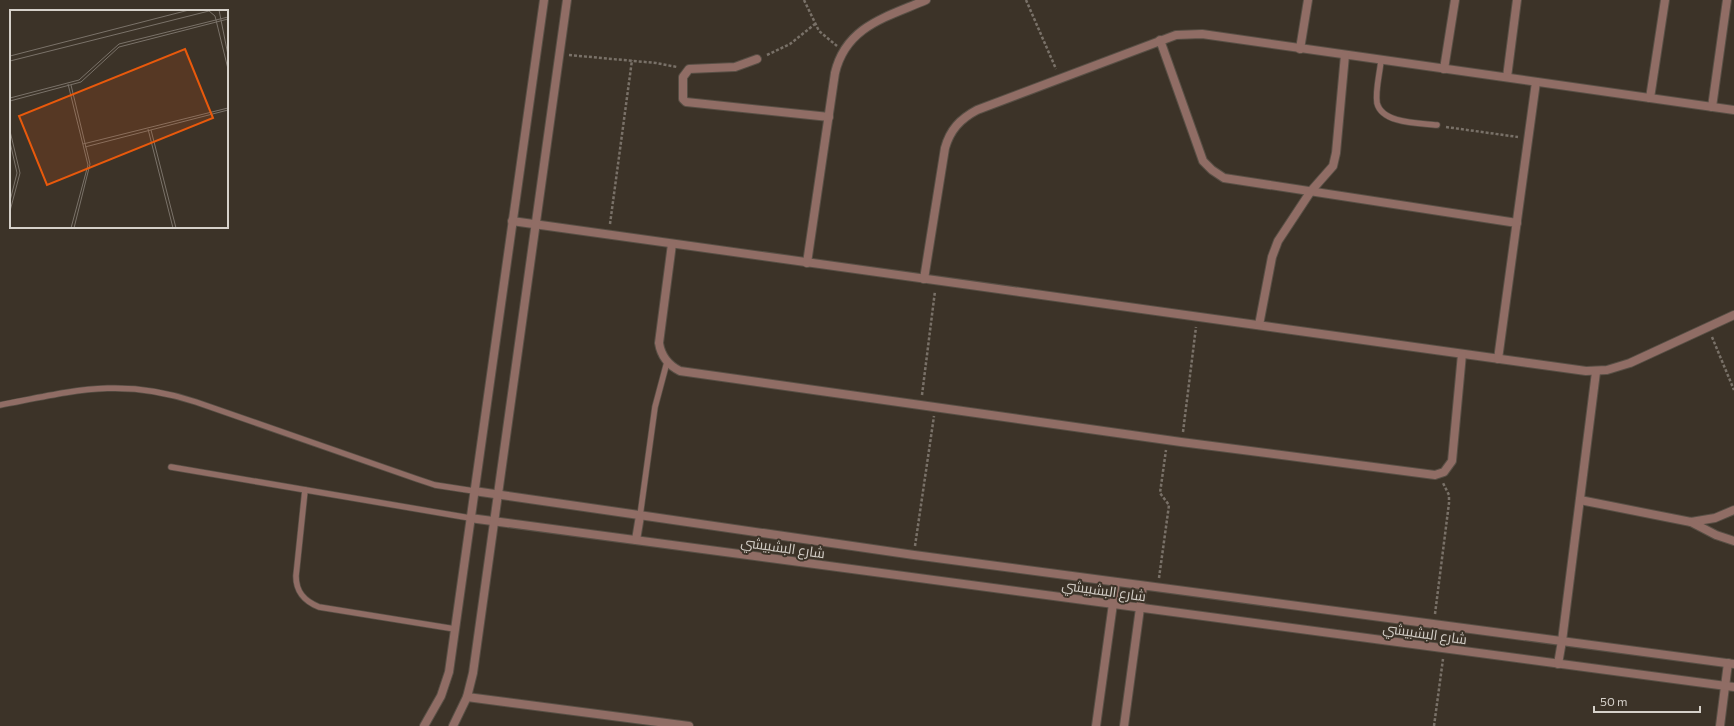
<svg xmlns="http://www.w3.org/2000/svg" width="1734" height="726" viewBox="0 0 1734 726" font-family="Commissioner,Cairo,sans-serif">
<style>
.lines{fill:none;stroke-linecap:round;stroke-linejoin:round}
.service-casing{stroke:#584f45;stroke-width:7}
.minor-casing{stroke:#584f45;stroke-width:10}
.tertiary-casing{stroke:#584f45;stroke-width:10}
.path{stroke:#797168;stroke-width:2.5;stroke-dasharray:3 2;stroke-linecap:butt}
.service{stroke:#906d65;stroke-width:5.5}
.minor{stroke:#906d65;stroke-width:8}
.tertiary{stroke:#906d65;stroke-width:8}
.labels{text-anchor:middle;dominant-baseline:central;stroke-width:4;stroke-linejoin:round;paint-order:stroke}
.street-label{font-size:14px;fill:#d6d1ca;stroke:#3c3328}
.inset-road{fill:none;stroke:#7a7269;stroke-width:1}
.view{fill:#e8590c;fill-opacity:0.15;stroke:#e8590c;stroke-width:2}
.inset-edge{fill:none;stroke:#d6d1ca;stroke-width:2}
</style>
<rect width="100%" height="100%" fill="#3c3328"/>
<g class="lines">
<!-- service casing -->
<g class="service-casing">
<g id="service">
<path d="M1381 60C1380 73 1375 90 1377 103 1382 124 1420 123 1437 125"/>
<path d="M0 405C74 391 121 377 196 402L417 479 435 485 474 491"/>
<path d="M171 467 470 518"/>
<path d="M305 490 296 576C296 592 304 601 319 607L455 629"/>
<path d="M640 516 655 407 667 362"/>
</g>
</g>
<!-- minor casing -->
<g class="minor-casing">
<g id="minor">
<path d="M1160 40 1203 161 1212 170 1224 178 1517 223"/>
<path d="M1300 49 1308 0"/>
<path d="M757 59 735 67 689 69 683 77V99L686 102 829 117"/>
<path d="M1444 69 1455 0"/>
<path d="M1507 77 1517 0"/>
<path d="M1650 98 1665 0"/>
<path d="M1712 107 1727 0"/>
<path d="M512 221 1586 371 1607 370 1630 363 1734 315"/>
<path d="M672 244 659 343C661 356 668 365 680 371L1181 442 1435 475 1444 472 1452 461 1462 354"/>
<path d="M807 263 835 73C846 26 887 17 926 0"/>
<path d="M924 279 945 148C950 130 960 119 977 110L1176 35 1202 34 1734 110"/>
<path d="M1259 325 1272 257 1278 241 1311 191 1333 166 1336 153 1345 55"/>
<path d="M1498 359 1536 82"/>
<path d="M1580 500 1691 522 1715 518 1734 510"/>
<path d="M1691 522 1716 535 1734 541"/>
<path d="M1562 641 1596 372"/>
<path d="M467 697 689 726"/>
<path d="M1720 726 1728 663"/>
</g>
</g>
<!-- tertiary casing -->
<g class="tertiary-casing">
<g id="tertiary">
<path d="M474 491 914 555 1734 664"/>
<path d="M470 518 1734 687"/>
<path d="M636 540 640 516"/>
<path d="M1558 664 1562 641"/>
<path d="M424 726 441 696 449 672 544 0"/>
<path d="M453 726 467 697 473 673 567 0"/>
<path d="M1096 726 1116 582"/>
<path d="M1124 726 1143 586"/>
</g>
</g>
<!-- path -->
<g class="path">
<path d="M804 0 819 31 837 46"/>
<path d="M1026 0 1056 69"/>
<path d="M569 55 656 63 677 67"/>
<path d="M767 55 790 44 815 24"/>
<path d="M1446 127 1518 137"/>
<path d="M610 224 632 60"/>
<path d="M1712 337 1734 390"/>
<path d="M922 395 935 291"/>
<path d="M1183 432 1196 327"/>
<path d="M915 546 934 416"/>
<path d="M1159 578 1169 505 1160 493 1166 450"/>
<path d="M1435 614 1449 503V495L1443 483"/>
<path d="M1434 726 1443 659"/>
</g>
<!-- service -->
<use href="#service" class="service"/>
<!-- minor -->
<use href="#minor" class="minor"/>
<!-- tertiary -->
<use href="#tertiary" class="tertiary"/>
</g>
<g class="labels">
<!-- street labels -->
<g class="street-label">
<text transform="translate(783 547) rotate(8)">شارع البشبيشي</text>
<text transform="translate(1104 590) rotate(8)">شارع البشبيشي</text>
<text transform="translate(1425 633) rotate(8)">شارع البشبيشي</text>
</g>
</g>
<!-- overview -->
<g transform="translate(10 10)">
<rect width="218" height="218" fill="#3c3328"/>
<path class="inset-road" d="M209 0 218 45M199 1 205 6 218 59M0 46 179 0M0 51 203 0M58 74 78 155 61 218M61 75 80 154 64 218M0 88 69 70 109 34 218 7M0 91 71 72 109 37 218 9M138 119 163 218M141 120 166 218M0 121 10 163 0 201M0 132 7 163 0 191M73 134 218 98M75 137 218 100"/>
<path class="view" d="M175 39 203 108 37 175 9 106Z"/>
<rect width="218" height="218" class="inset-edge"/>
</g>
<!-- scale -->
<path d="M1594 706v6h106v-6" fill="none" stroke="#d6d1ca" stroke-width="2"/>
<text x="1600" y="706" font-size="12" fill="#d6d1ca" stroke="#3c3328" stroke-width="3" paint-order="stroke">50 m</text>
</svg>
